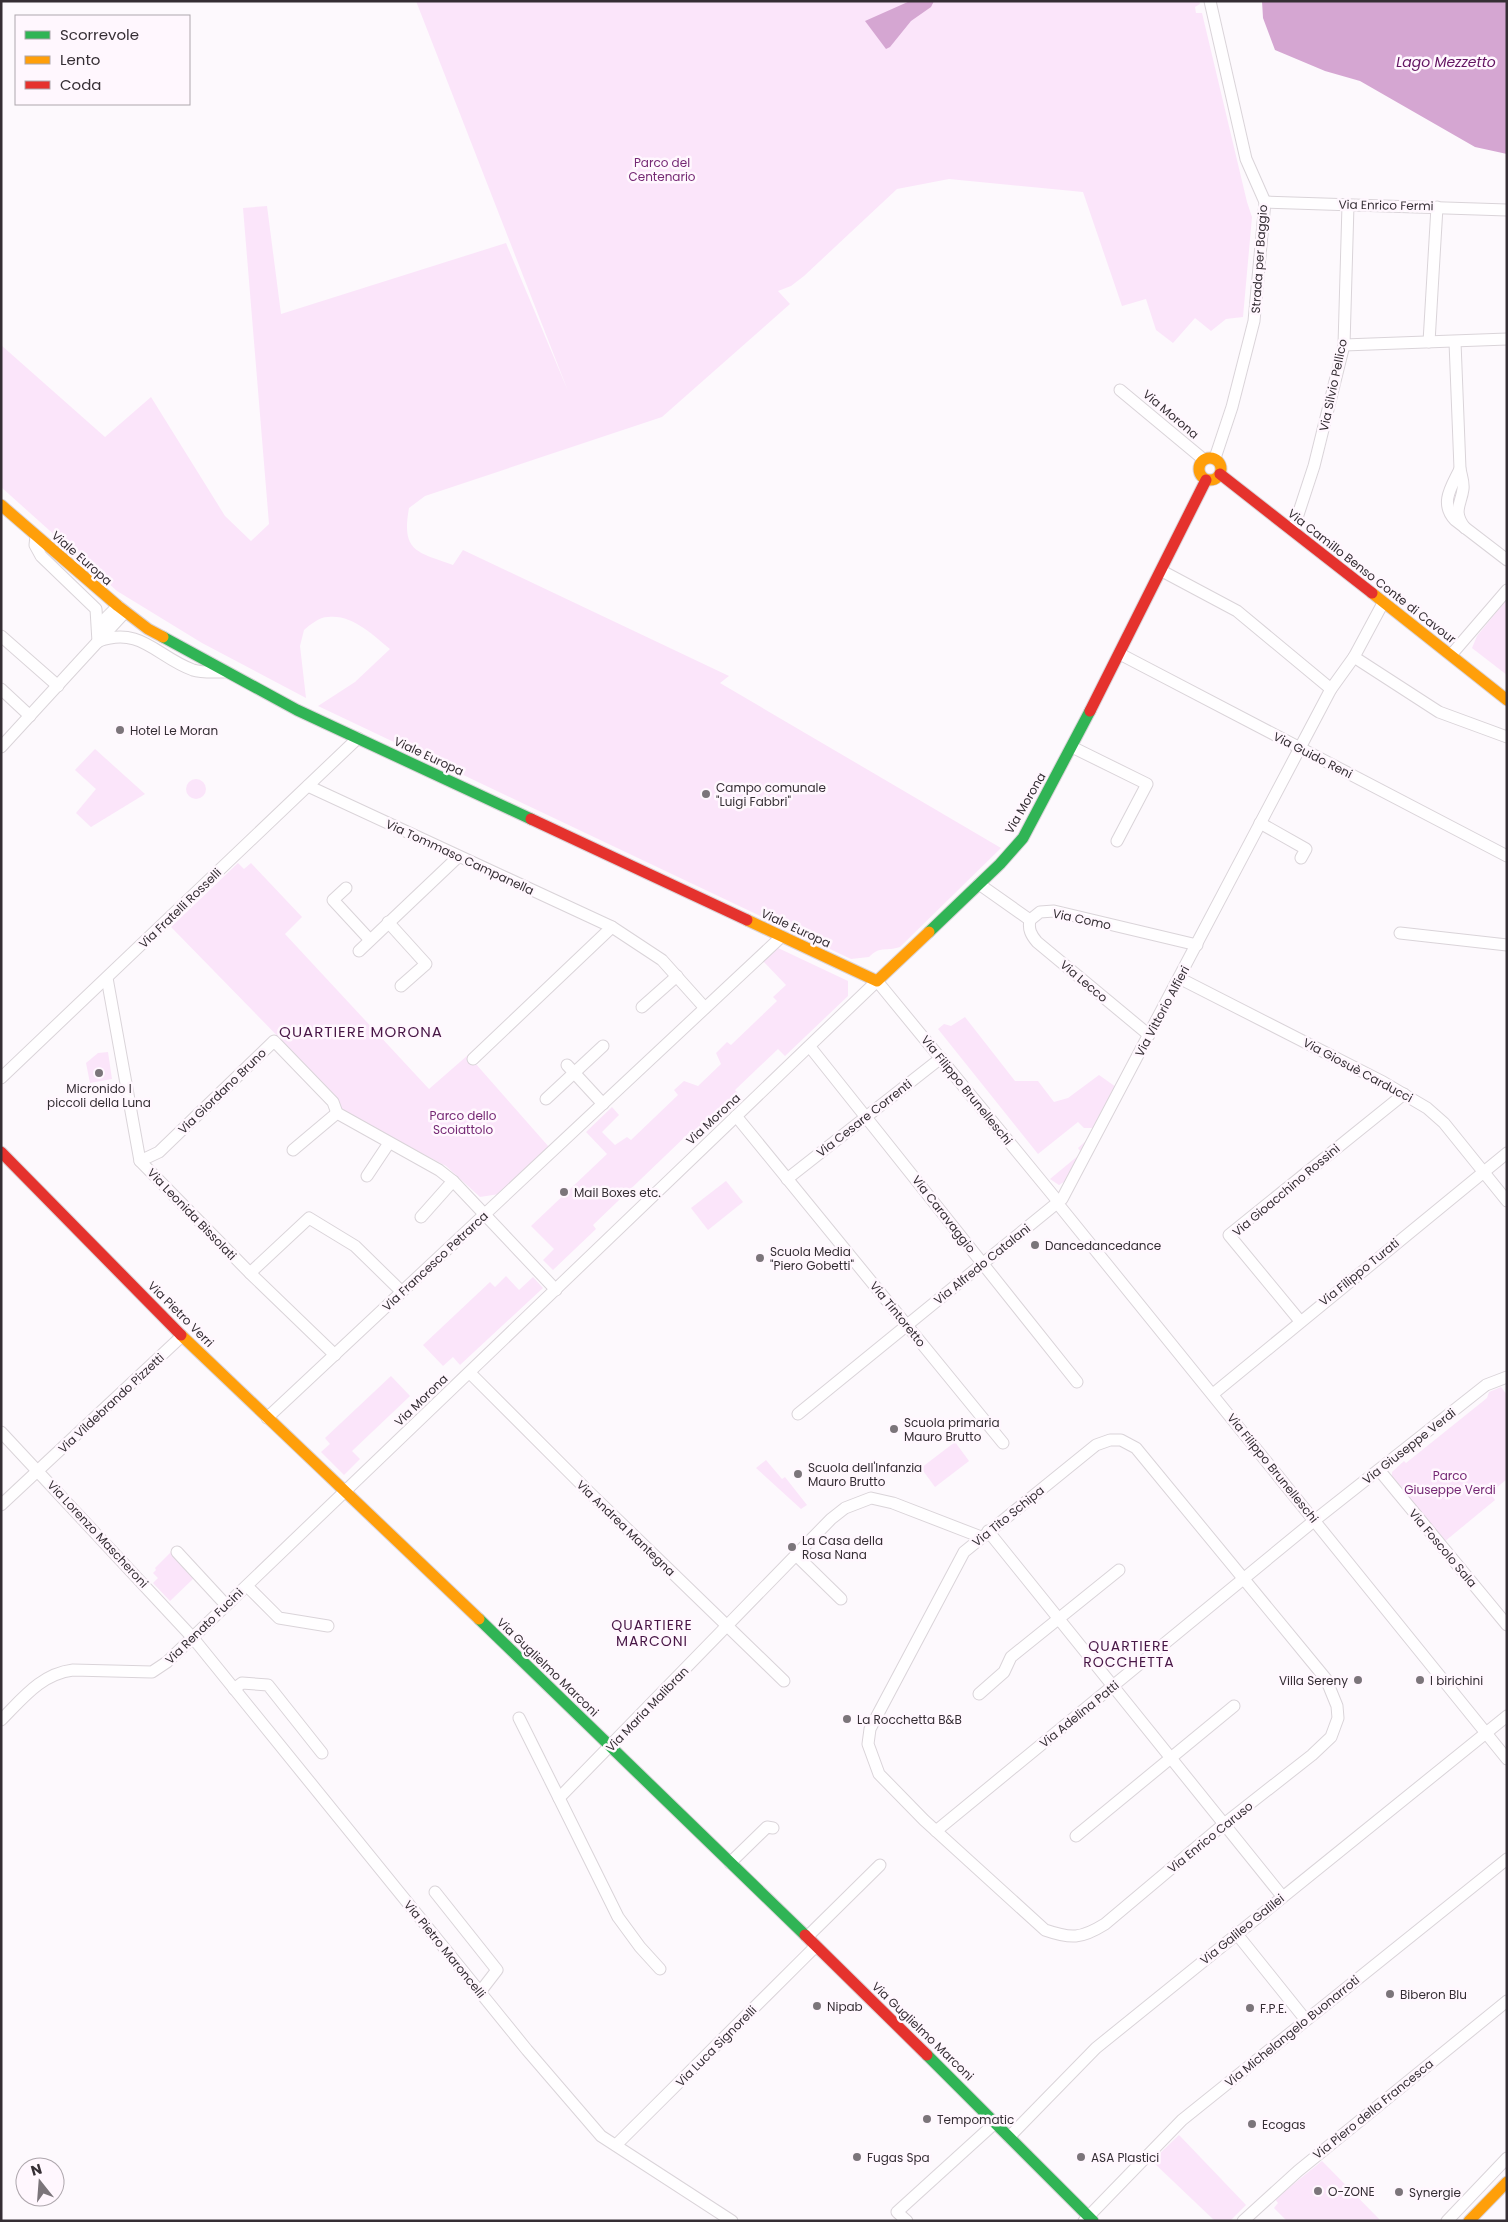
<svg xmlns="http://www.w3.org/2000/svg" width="1508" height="2222" viewBox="0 0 1508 2222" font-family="Poppins,sans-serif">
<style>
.green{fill:#fbe5fa}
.water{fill:#d5a6d2}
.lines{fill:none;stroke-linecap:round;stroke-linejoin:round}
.street-casing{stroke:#dad4d9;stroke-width:13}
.fast-casing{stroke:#dad4d9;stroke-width:13}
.slow-casing{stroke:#dad4d9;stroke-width:13}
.jam-casing{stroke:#dad4d9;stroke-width:13}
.street{stroke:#fffeff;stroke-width:11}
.fast{stroke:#30b455;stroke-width:11}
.slow{stroke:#ff9f0a;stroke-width:11}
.jam{stroke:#e5322d;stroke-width:11}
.poi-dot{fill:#7b757a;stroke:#fff7fe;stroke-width:2}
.labels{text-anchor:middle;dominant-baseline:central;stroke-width:5;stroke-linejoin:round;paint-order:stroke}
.park-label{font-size:12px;fill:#752874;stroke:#fff7fe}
.street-label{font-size:12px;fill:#352e34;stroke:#fff7fe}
.poi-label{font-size:12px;fill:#352e34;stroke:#fff7fe;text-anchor:start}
.water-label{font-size:14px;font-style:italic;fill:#621361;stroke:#fff7fe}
.neighbourhood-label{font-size:14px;letter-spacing:1px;fill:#481646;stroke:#fff7fe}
.quarter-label{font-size:15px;letter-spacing:1px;fill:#481646;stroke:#fff7fe}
</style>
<rect width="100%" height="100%" fill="#fdf9fd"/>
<!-- green -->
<g class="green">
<path d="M416 1H1199L1200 4 1195 7 1196 13H1202L1247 202 1252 217 1243 317 1226 319 1211 331 1195 318 1173 343 1156 330 1146 299 1122 306 1083 192 949 179 897 189 804 276 791 286 778 291 790 304 662 417 425 496 409 508C401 552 417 552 453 565L463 550 729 676 720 683 1001 848 900 947C886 952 881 945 869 957L851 959 318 706 355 682 390 649C373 635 352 614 328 617 319 617 310 625 304 630L300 646 306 698 202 643 117 591 1 487V345L105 437 151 397 225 516 251 541 269 524 243 208 267 206 281 314 506 243 568 391Z"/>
<path d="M1507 599V675L1472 648 1477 636Z"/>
<path d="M95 749 145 794 91 827 76 813 96 789 75 770Z"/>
<circle cx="196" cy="789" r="10"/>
<path d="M238 863 244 869 251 863 302 917 285 934 429 1089 468 1055 549 1147 499 1194 480 1197 446 1166 343 1112 336 1096 171 927Z"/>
<path d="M776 947 848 981V996L785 1056 778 1049 735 1090 742 1098 697 1141 689 1133 593 1225 596 1229 553 1270 543 1260 554 1249 531 1226 607 1154 586 1132 612 1107 619 1115 602 1132 615 1145 627 1137 631 1140 678 1095 674 1090 684 1081 698 1086 721 1064 716 1053 727 1042 731 1045 777 1001 773 997 786 985 762 960Z"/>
<path d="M965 1017 1015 1081H1038L1054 1102 1068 1098 1099 1075 1116 1087 1095 1128H1084L1078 1122 1038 1154 938 1029 944 1024 951 1026Z"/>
<path d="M108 1052 112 1079 90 1083 86 1063 98 1053Z"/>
<path d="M1088 1139 1067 1180 1059 1185 1050 1179 1079 1155 1081 1152 1078 1148Z"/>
<path d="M726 1181 743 1202 708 1230 691 1208Z"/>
<path d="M506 1276 519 1290 533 1277 543 1288 460 1365 453 1357 443 1366 423 1345 490 1282 495 1287Z"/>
<path d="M391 1376 410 1396 352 1451 360 1459 344 1475 321 1452 330 1444 325 1438Z"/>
<path d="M1501 1387 1507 1395V1479L1490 1493 1495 1500 1444 1542 1392 1480V1472L1404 1461 1406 1463 1487 1398 1489 1392Z"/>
<path d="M955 1442 969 1461 935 1487 921 1468Z"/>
<path d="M766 1460 782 1479 785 1477 807 1505 801 1509 756 1468Z"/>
<path d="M171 1552 195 1577 170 1601 153 1583 158 1578 153 1573 156 1570 155 1568Z"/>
<path d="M1179 2135 1246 2205 1230 2221H1215L1152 2161Z"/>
<path d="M1322 2161 1381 2221H1287L1274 2208 1278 2203 1275 2199Z"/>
</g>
<!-- water -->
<g class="water">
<path d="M910 1H934L931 7 911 21 890 47 886 49 865 21Z"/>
<path d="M1262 1H1507V154L1475 147 1360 81 1325 71 1275 50 1263 18Z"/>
</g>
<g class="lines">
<!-- street casing -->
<g class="street-casing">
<g id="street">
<path d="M1210 1 1246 159 1265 202 1254 321 1232 407 1215 458"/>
<path d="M1265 202 1507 210"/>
<path d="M1429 342 1437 207"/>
<path d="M1455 342 1460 469C1461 475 1464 482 1463 489 1461 505 1452 511 1465 528"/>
<path d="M1344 345 1507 339"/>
<path d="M1120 390 1203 459"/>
<path d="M1460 469C1452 486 1439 503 1455 520L1507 560"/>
<path d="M1293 530 1314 466 1344 345 1348 205"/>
<path d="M36 536 35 545 41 556 96 609 98 642"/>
<path d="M1162 571 1237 611 1331 689"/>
<path d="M100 630 102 622 118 606"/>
<path d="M1 636 58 686"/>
<path d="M99 641C141 626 157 657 193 670 202 673 214 672 224 672"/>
<path d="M1120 654 1507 856"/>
<path d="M1451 655 1507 590"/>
<path d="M1354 657 1439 712 1507 737"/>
<path d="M1 689 30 716"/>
<path d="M1 747 125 612"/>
<path d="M1072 747 1147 784 1117 841"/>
<path d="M308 786 612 927 662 960 705 1008"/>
<path d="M1260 823 1306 849 1301 858"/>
<path d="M979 884 1030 920"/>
<path d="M346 888 333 900 370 940"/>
<path d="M1030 920 1040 912 1054 911 1197 945"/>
<path d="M1030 920C1028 929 1031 935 1037 942L1149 1035"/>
<path d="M388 922 426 964 401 986"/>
<path d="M1400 933 1507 945"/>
<path d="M359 951 458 857"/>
<path d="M107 978 140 1161 250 1273 335 1355"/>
<path d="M1179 978 1383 1082 1427 1108 1444 1123 1507 1201"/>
<path d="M642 1007 677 976"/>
<path d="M810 1047 1077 1382"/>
<path d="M473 1059 612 927"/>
<path d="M567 1065 603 1104"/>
<path d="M1 1078 358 738"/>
<path d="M546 1099 603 1046"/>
<path d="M736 1116 1003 1443"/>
<path d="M293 1150 337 1113"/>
<path d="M140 1161 159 1152 274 1041 333 1102 337 1113 439 1170 453 1181 556 1290"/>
<path d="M367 1176 389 1143"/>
<path d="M787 1179 941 1058"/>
<path d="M1062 1199 1331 689 1354 657 1383 603"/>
<path d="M1058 1204 1507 1759"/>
<path d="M421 1217 453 1181"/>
<path d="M250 1273 309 1218 355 1246 402 1292"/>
<path d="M1300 1321 1229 1235 1404 1094"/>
<path d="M470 1373 589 1492 784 1681"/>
<path d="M1213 1394 1507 1153"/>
<path d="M798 1414 1057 1203"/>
<path d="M267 1418 781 937"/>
<path d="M1 1432 193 1638 527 2050 601 2136 732 2221"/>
<path d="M1110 1440H1121L1136 1448 1303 1651 1326 1679 1337 1706 1338 1718 1331 1737 1312 1755 1224 1824 1105 1924C1081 1939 1071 1939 1045 1930L924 1820 879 1774 868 1744 870 1729 964 1552 1096 1445Z"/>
<path d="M1379 1470 1507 1625"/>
<path d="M1 1505 182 1336"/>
<path d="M988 1531 1282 1896"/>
<path d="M177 1552 226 1605"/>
<path d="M796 1555 841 1599"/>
<path d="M247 1586 279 1618 328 1626"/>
<path d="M234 1689 242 1683 268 1685 322 1753"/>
<path d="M979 1694 1004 1672 1011 1657 1119 1570"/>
<path d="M519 1718 559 1798"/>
<path d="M1 1720C23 1698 41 1674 73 1670L152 1672 167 1662 877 981 1056 1199"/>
<path d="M936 1831 1315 1520 1486 1385 1507 1377"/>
<path d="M1076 1836 1234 1706"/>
<path d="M730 1863 767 1827 773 1828"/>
<path d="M435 1892 497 1970 480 1992"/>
<path d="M1236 1933 1305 2019"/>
<path d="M807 1937 880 1865"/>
<path d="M660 1969 640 1947 618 1917 559 1798 831 1519 845 1508 871 1498 893 1503 981 1537"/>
<path d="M1009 2137 1096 2048 1507 1716"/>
<path d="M616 2145 816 1946"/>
<path d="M907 2221 897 2212 995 2123"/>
<path d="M1084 2221 1182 2120 1507 1859"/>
<path d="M1243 2221 1298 2171 1507 2001"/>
<path d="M1447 2221 1507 2158"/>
</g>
</g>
<!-- fast casing -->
<g class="fast-casing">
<g id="fast">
<path d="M163 637 297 710 531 819"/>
<path d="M929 932 1000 864 1023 838 1090 711"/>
<path d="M479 1619 805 1935"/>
<path d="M927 2055 1093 2221"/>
</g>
</g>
<!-- slow casing -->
<g class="slow-casing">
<g id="slow">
<circle cx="1210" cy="469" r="11"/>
<path d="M1 505 118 606 148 629 163 637"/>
<path d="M1372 593 1507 700"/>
<path d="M747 920 877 981 929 932"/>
<path d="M181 1335 479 1619"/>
<path d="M1469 2221 1507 2182"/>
</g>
</g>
<!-- jam casing -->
<g class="jam-casing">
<g id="jam">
<path d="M1220 474 1372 593"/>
<path d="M1090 711 1206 480"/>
<path d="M531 819 747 920"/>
<path d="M1 1152 181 1335"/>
<path d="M805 1935 927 2055"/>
</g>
</g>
<!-- street -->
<use href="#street" class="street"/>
<!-- fast -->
<use href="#fast" class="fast"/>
<!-- slow -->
<use href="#slow" class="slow"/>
<!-- jam -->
<use href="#jam" class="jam"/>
</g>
<!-- markers -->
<g class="poi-dot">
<circle cx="120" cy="730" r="5"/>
<circle cx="706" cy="794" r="5"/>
<circle cx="99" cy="1073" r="5"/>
<circle cx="564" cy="1192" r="5"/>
<circle cx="1035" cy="1245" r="5"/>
<circle cx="760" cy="1258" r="5"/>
<circle cx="894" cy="1429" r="5"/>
<circle cx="798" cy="1474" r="5"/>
<circle cx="792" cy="1547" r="5"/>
<circle cx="1358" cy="1680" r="5"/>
<circle cx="1420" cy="1680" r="5"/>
<circle cx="847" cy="1719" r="5"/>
<circle cx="1390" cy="1994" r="5"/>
<circle cx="817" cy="2006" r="5"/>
<circle cx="1250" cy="2008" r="5"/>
<circle cx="927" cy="2119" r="5"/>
<circle cx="1252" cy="2124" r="5"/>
<circle cx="857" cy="2157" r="5"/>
<circle cx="1081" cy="2157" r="5"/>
<circle cx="1318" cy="2191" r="5"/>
<circle cx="1399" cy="2192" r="5"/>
</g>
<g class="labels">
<!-- park labels -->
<g class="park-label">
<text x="662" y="162">Parco del<tspan x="662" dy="14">Centenario</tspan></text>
<text x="463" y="1115">Parco dello<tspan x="463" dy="14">Scoiattolo</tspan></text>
<text x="1450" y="1475">Parco<tspan x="1450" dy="14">Giuseppe Verdi</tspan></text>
</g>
<!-- street labels -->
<g class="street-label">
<text transform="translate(1386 205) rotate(1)">Via Enrico Fermi</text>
<text transform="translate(1259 259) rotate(-86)">Strada per Baggio</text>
<text transform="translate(1333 385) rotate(-78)">Via Silvio Pellico</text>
<text transform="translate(1171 414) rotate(40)">Via Morona</text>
<text transform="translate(82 558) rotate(41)">Viale Europa</text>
<text transform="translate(1372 576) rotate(38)">Via Camillo Benso Conte di Cavour</text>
<text transform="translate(1313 755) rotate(27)">Via Guido Reni</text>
<text transform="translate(429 756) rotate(25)">Viale Europa</text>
<text transform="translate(1025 803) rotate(-60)">Via Morona</text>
<text transform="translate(460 857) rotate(25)">Via Tommaso Campanella</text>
<text transform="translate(180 908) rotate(-44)">Via Fratelli Rosselli</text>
<text transform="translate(1082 919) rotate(12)">Via Como</text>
<text transform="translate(796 928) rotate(25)">Viale Europa</text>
<text transform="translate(1084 981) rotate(40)">Via Lecco</text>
<text transform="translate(1162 1011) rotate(-62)">Via Vittorio Alfieri</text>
<text transform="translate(1358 1070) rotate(28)">Via Giosuè Carducci</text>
<text transform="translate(967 1090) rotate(51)">Via Filippo Brunelleschi</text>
<text transform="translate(222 1091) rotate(-44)">Via Giordano Bruno</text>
<text transform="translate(864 1118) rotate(-38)">Via Cesare Correnti</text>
<text transform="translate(713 1119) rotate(-43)">Via Morona</text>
<text transform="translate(1286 1190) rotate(-40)">Via Gioacchino Rossini</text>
<text transform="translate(192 1214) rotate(46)">Via Leonida Bissolati</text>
<text transform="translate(944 1214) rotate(52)">Via Caravaggio</text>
<text transform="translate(435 1261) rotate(-43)">Via Francesco Petrarca</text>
<text transform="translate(982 1264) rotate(-39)">Via Alfredo Catalani</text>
<text transform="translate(1359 1272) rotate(-39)">Via Filippo Turati</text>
<text transform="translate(181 1314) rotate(45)">Via Pietro Verri</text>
<text transform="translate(898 1314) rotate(51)">Via Tintoretto</text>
<text transform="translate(421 1400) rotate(-44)">Via Morona</text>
<text transform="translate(111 1403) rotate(-43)">Via Vildebrando Pizzetti</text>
<text transform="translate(1409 1446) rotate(-38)">Via Giuseppe Verdi</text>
<text transform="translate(1273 1468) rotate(51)">Via Filippo Brunelleschi</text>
<text transform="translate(1008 1516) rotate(-39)">Via Tito Schipa</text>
<text transform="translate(626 1528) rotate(44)">Via Andrea Mantegna</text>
<text transform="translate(98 1534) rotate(47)">Via Lorenzo Mascheroni</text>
<text transform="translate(1443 1548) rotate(50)">Via Foscolo Sala</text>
<text transform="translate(204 1626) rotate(-44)">Via Renato Fucini</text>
<text transform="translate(548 1667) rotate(44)">Via Guglielmo Marconi</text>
<text transform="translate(647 1709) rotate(-46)">Via Maria Malibran</text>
<text transform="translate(1079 1714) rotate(-39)">Via Adelina Patti</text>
<text transform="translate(1210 1837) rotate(-39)">Via Enrico Caruso</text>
<text transform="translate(1242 1929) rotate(-39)">Via Galileo Galilei</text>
<text transform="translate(445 1949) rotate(51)">Via Pietro Maroncelli</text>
<text transform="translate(923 2031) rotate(44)">Via Guglielmo Marconi</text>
<text transform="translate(1292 2031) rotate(-39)">Via Michelangelo Buonarroti</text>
<text transform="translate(716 2046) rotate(-45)">Via Luca Signorelli</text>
<text transform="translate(1373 2109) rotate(-39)">Via Piero della Francesca</text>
</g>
<!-- poi labels -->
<g class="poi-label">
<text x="130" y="730">Hotel Le Moran</text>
<text x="716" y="787">Campo comunale<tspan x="716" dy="14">"Luigi Fabbri"</tspan></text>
<text x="99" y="1088" text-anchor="middle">Micronido I<tspan x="99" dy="14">piccoli della Luna</tspan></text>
<text x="574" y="1192">Mail Boxes etc.</text>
<text x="1045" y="1245">Dancedancedance</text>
<text x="770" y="1251">Scuola Media<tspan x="770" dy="14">"Piero Gobetti"</tspan></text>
<text x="904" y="1422">Scuola primaria<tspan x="904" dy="14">Mauro Brutto</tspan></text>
<text x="808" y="1467">Scuola dell'Infanzia<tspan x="808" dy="14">Mauro Brutto</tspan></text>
<text x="802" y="1540">La Casa della<tspan x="802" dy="14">Rosa Nana</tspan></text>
<text x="1348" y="1680" text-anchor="end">Villa Sereny</text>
<text x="1430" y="1680">I birichini</text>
<text x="857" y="1719">La Rocchetta B&amp;B</text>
<text x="1400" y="1994">Biberon Blu</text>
<text x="827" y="2006">Nipab</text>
<text x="1260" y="2008">F.P.E.</text>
<text x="937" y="2119">Tempomatic</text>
<text x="1262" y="2124">Ecogas</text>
<text x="867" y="2157">Fugas Spa</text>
<text x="1091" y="2157">ASA Plastici</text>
<text x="1328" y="2191">O-ZONE</text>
<text x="1409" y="2192">Synergie</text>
</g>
<!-- water labels -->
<g class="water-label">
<text x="1446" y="62">Lago Mezzetto</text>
</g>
<!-- neighbourhood labels -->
<g class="neighbourhood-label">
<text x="652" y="1625">QUARTIERE<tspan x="652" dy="16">MARCONI</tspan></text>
<text x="1129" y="1646">QUARTIERE<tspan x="1129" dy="16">ROCCHETTA</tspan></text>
</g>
<!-- quarter labels -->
<g class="quarter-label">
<text x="361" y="1031">QUARTIERE MORONA</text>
</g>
</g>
<!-- border -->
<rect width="1508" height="2222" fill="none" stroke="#352e34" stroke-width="5"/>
<!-- legend -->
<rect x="15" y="15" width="175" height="90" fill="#fff7fe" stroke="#aea7ad"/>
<rect x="25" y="31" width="25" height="8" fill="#30b455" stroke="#aea7ad"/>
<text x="60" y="40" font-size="15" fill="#352e34">Scorrevole</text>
<rect x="25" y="56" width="25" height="8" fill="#ff9f0a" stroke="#aea7ad"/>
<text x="60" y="65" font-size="15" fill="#352e34">Lento</text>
<rect x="25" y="81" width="25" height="8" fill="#e5322d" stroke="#aea7ad"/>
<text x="60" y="90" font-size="15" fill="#352e34">Coda</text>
<!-- north arrow -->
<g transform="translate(40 2182) rotate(343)"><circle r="24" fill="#fff7fe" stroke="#aea7ad"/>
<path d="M0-4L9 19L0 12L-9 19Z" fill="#7b757a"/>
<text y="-8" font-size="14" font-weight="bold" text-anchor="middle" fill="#352e34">N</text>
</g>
</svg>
